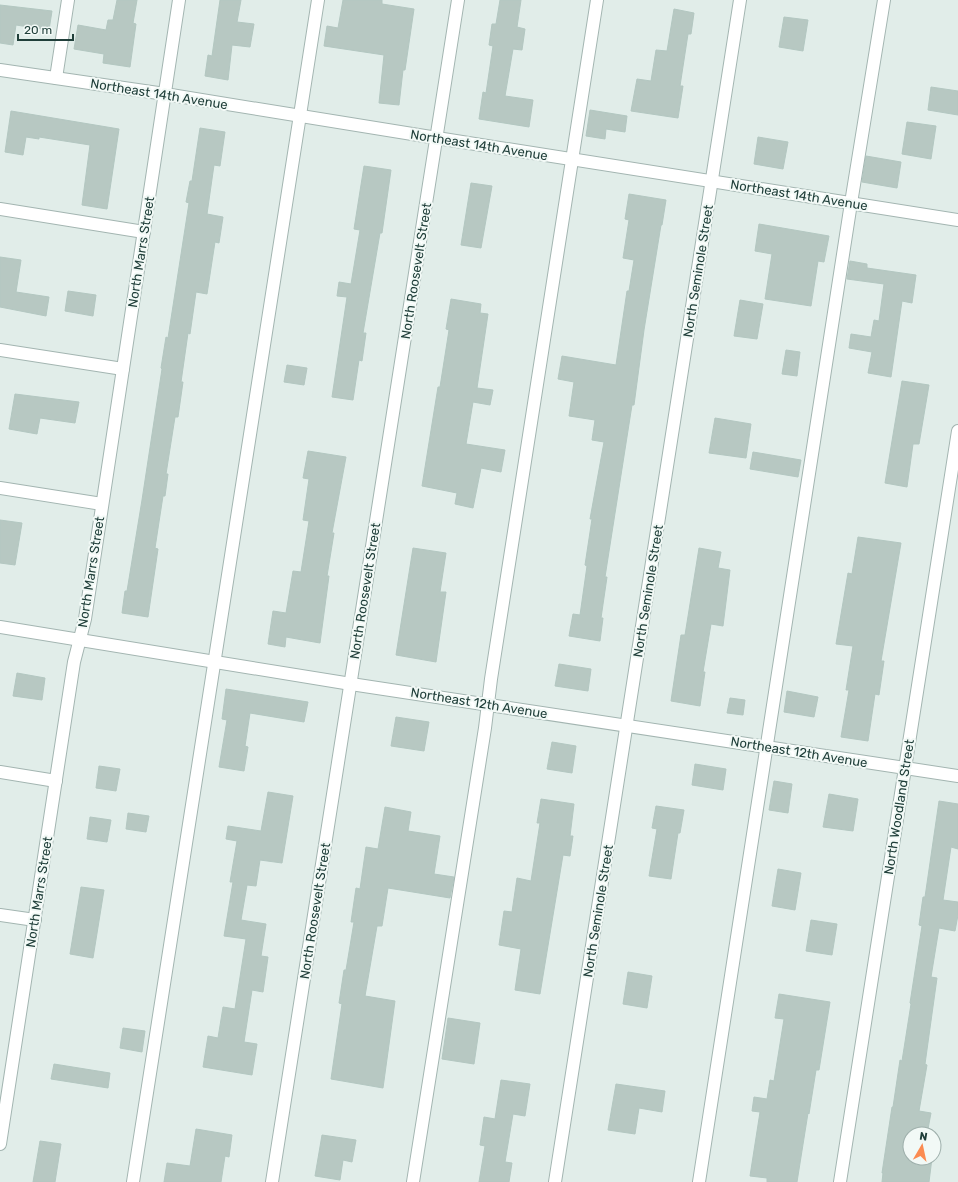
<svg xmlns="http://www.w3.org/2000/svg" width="958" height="1182" viewBox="0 0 958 1182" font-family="Rubik,sans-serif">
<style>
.building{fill:#b7c8c2;stroke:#b3c7c1}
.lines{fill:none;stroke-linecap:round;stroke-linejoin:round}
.minor-casing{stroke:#a3b5b1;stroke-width:14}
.minor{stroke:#fff;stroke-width:12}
.labels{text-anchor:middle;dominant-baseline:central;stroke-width:4;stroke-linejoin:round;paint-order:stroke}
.street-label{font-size:13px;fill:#203f3a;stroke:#f2f9f6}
</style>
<rect width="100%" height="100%" fill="#e1ede9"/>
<!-- building -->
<g class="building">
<path d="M117 0H137L133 23 136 24 130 67 103 63 104 54 74 49 78 25 106 30 108 20H113Z"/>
<path d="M220 0H241L237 22 254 24 250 47 232 45 228 80 205 76 208 55 212 56Z"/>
<path d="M343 0H382V4L414 9 405 70H403L399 105 379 103 384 55 324 46 327 26 338 28Z"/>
<path d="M500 0H521L517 27 525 29 522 50 513 49 505 96 533 100 529 127 479 119 483 92 486 93 493 46 489 45 492 24H496Z"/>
<path d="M0 5 52 11 49 30 16 25 13 45 0 43Z"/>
<path d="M674 9 694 13 691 34H688L680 86H683L678 118 631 111 637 79 651 81 656 50 667 51Z"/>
<path d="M784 17 808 20 803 51 779 47Z"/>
<path d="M931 87 958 91V115L928 110Z"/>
<path d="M590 110 627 116 625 132 606 129 605 139 586 136Z"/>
<path d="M11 111 119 129 107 209 82 205 90 145 39 137V139L26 137 23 155 5 152Z"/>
<path d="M907 122 936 126 931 159 902 154Z"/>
<path d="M200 128 225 132 220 166 214 165 207 214 223 217 219 243 215 242 207 294 196 292 190 334 188 333 181 382H183L178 417H175L166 474H168L165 496H163L155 548 158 549 148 617 122 613 125 591H127L142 500 162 369 161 368 166 337 168 338 189 203 186 202 190 181H192Z"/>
<path d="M758 137 788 142 783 169 754 164Z"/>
<path d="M866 156 901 162 897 188 862 182Z"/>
<path d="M364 166 391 170 382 233H380L363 333H366L362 361 359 360 353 400 332 397 347 297 337 296 339 282 351 284 360 230 354 229Z"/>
<path d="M471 183 492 186 481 248 461 245Z"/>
<path d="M629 194 666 200 662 225H661L644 330 634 405H632L605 577H607L601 618H603L600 641 569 636 573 614 580 615 587 566 585 565 592 519H590L604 442 592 440 595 420 569 416 574 382 558 379 562 356 616 365 627 291H629L634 260 623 258 629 220 625 219Z"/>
<path d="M759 224 829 236 824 262 818 261 811 306 765 299 772 254 755 251Z"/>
<path d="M0 257 21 260 16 292 49 297 46 316 0 307Z"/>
<path d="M850 261 867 264V268L916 275 912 303 902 301 891 377 868 373 872 352 849 348 851 334 871 337 874 320 879 321 884 284 847 279Z"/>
<path d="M68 291 96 295 93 316 65 311Z"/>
<path d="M451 299 481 304 480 313 488 314 477 388 493 390 490 405 473 402 466 444 505 450 501 472 481 468 473 508 455 504 457 493 422 486 438 387H440L449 330 446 329Z"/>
<path d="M740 300 763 304 757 339 734 336Z"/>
<path d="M786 350 800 352 797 376 782 374Z"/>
<path d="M287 365 307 368 304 385 284 382Z"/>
<path d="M902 381 929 385 919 444H913L907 487 885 483Z"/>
<path d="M15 394 79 402 75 423 40 418 37 434 9 429Z"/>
<path d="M715 418 751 424 746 458 709 453Z"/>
<path d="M308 451 346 457 332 533H334L327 576H329L320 643 286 637 285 647 268 644 273 611 286 613 293 571 301 572 309 521 303 520 309 479 303 478Z"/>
<path d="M753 452 801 460 798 477 750 469Z"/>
<path d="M0 520 22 523 15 565 0 563Z"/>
<path d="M858 537 901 543 881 661H884L879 695 875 694 868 741 841 737 849 690H846L853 646 836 644 848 573 852 574Z"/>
<path d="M413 548 446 553 440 592H446L436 662 396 655Z"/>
<path d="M699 548 721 552 718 568 730 570 723 626 711 624 703 672H705L700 706 671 701 681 635H685Z"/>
<path d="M559 664 591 669 588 691 555 686Z"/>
<path d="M17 673 45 678 42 700 13 696Z"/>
<path d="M226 689 308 702 304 722 250 713 245 746 248 747 244 771 219 767 227 720 222 719Z"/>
<path d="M787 691 818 697 814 717 784 712Z"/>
<path d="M730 698 745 700 743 715 727 713Z"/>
<path d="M396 717 429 722 424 751 391 746Z"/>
<path d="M552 742 576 746 572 773 547 769Z"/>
<path d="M695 764 726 769 723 790 692 785Z"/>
<path d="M99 766 120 769 116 791 96 788Z"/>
<path d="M774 781 792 784 788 813 769 810Z"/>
<path d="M268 792 293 796 282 863 260 860 256 886 247 885 241 920 266 924 261 956 268 957 263 992 252 990 244 1042 257 1044 252 1075 203 1067 208 1036 218 1038 223 1007 235 1009 246 939 224 936 233 882H230L237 841 226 839 228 826 261 831Z"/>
<path d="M829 794 858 799 853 831 823 827Z"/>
<path d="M541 799 574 804 570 836H573L570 856 563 855 540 994 515 990 521 949 499 945 504 911 512 912 517 878 531 881 540 823H537Z"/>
<path d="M939 801 958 804V849L951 847 943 900 958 902V915L955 931 939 928 931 977 937 978 925 1064 927 1065 919 1111 931 1113 927 1134H910V1158H932L929 1182H882L883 1173H882L892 1107H893L900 1060 902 1061 911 1004 910 1003 922 926 919 925 923 897H925Z"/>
<path d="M656 806 684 810 680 833H678L671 879 649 876 657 829 652 828Z"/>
<path d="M385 807 411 812 408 831 440 836 434 874 454 877 450 898 388 888 382 926H377L365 996 395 1001 383 1088 331 1079 342 1004 339 1003 344 970H346L354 922H351L356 888 360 889 366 847 378 849Z"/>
<path d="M128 813 149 816 146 832 126 829Z"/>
<path d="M90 817 111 820 107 842 87 839Z"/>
<path d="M778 869 801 873 795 910 772 906Z"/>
<path d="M81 887 104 890 93 958 70 954Z"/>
<path d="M811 920 837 924 832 955 806 951Z"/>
<path d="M628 972 652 976 647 1008 623 1004Z"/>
<path d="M779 994 830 1002 819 1070H816L809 1114 808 1113 797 1182H767V1178L750 1176 760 1112 752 1111 754 1097 767 1099 770 1080 774 1081 784 1019 775 1018Z"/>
<path d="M448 1018 480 1023 474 1064 442 1059Z"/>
<path d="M123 1028 145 1031 142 1052 120 1048Z"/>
<path d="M54 1064 110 1073 108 1088 51 1079Z"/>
<path d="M501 1080 530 1084 525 1116 513 1114 505 1162 512 1163 509 1182H479L485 1146 480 1145 484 1117 495 1119Z"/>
<path d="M616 1084 665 1091 662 1112 639 1108 635 1134 608 1130Z"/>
<path d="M196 1129 232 1135 229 1157 225 1156 221 1182H164L167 1163 190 1166Z"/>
<path d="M322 1135 356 1140 352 1162 343 1160 340 1180 315 1176Z"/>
<path d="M40 1141 61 1144 55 1182H33Z"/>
</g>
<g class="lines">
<!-- minor casing -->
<g class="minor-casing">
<g id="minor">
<path d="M0 70 165 94 437 138 958 220"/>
<path d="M56 78 68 0"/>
<path d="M0 209 144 232"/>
<path d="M0 350 123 369"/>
<path d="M0 488 102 504"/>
<path d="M0 627 351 684 958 776"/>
<path d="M0 772 56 781"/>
<path d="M0 915 35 920"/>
<path d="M0 1144 74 662 85 619 179 0"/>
<path d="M133 1182 318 0"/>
<path d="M272 1182 458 0"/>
<path d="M413 1182 485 728 491 679 597 0"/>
<path d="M555 1182 740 0"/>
<path d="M699 1182 851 203 884 0"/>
<path d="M840 1182 958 431"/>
</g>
</g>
<!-- minor -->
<use href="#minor" class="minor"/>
</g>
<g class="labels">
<!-- street labels -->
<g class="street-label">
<text transform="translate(159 94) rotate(9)">Northeast 14th Avenue</text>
<text transform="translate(479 145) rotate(9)">Northeast 14th Avenue</text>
<text transform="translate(799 195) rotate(9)">Northeast 14th Avenue</text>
<text transform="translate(141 252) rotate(-81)">North Marrs Street</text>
<text transform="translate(416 271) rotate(-81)">North Roosevelt Street</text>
<text transform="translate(698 271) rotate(-81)">North Seminole Street</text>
<text transform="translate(91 572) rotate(-81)">North Marrs Street</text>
<text transform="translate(365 591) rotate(-81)">North Roosevelt Street</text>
<text transform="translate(648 591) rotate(-81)">North Seminole Street</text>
<text transform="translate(479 703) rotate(9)">Northeast 12th Avenue</text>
<text transform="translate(799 752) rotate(9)">Northeast 12th Avenue</text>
<text transform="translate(899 807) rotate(-81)">North Woodland Street</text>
<text transform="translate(39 892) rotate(-81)">North Marrs Street</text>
<text transform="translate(315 911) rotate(-81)">North Roosevelt Street</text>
<text transform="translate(598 911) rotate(-81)">North Seminole Street</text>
</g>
</g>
<!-- north arrow -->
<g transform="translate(922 1146) rotate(9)"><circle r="19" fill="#f2f9f6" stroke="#9eafab"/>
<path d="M0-3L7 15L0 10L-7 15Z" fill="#fb8b51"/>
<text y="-6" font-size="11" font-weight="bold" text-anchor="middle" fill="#203f3a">N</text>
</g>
<!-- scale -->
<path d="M18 34v6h55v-6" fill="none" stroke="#203f3a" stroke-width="2"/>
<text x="24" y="34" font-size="12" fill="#203f3a" stroke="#f2f9f6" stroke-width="3" paint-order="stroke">20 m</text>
</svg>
